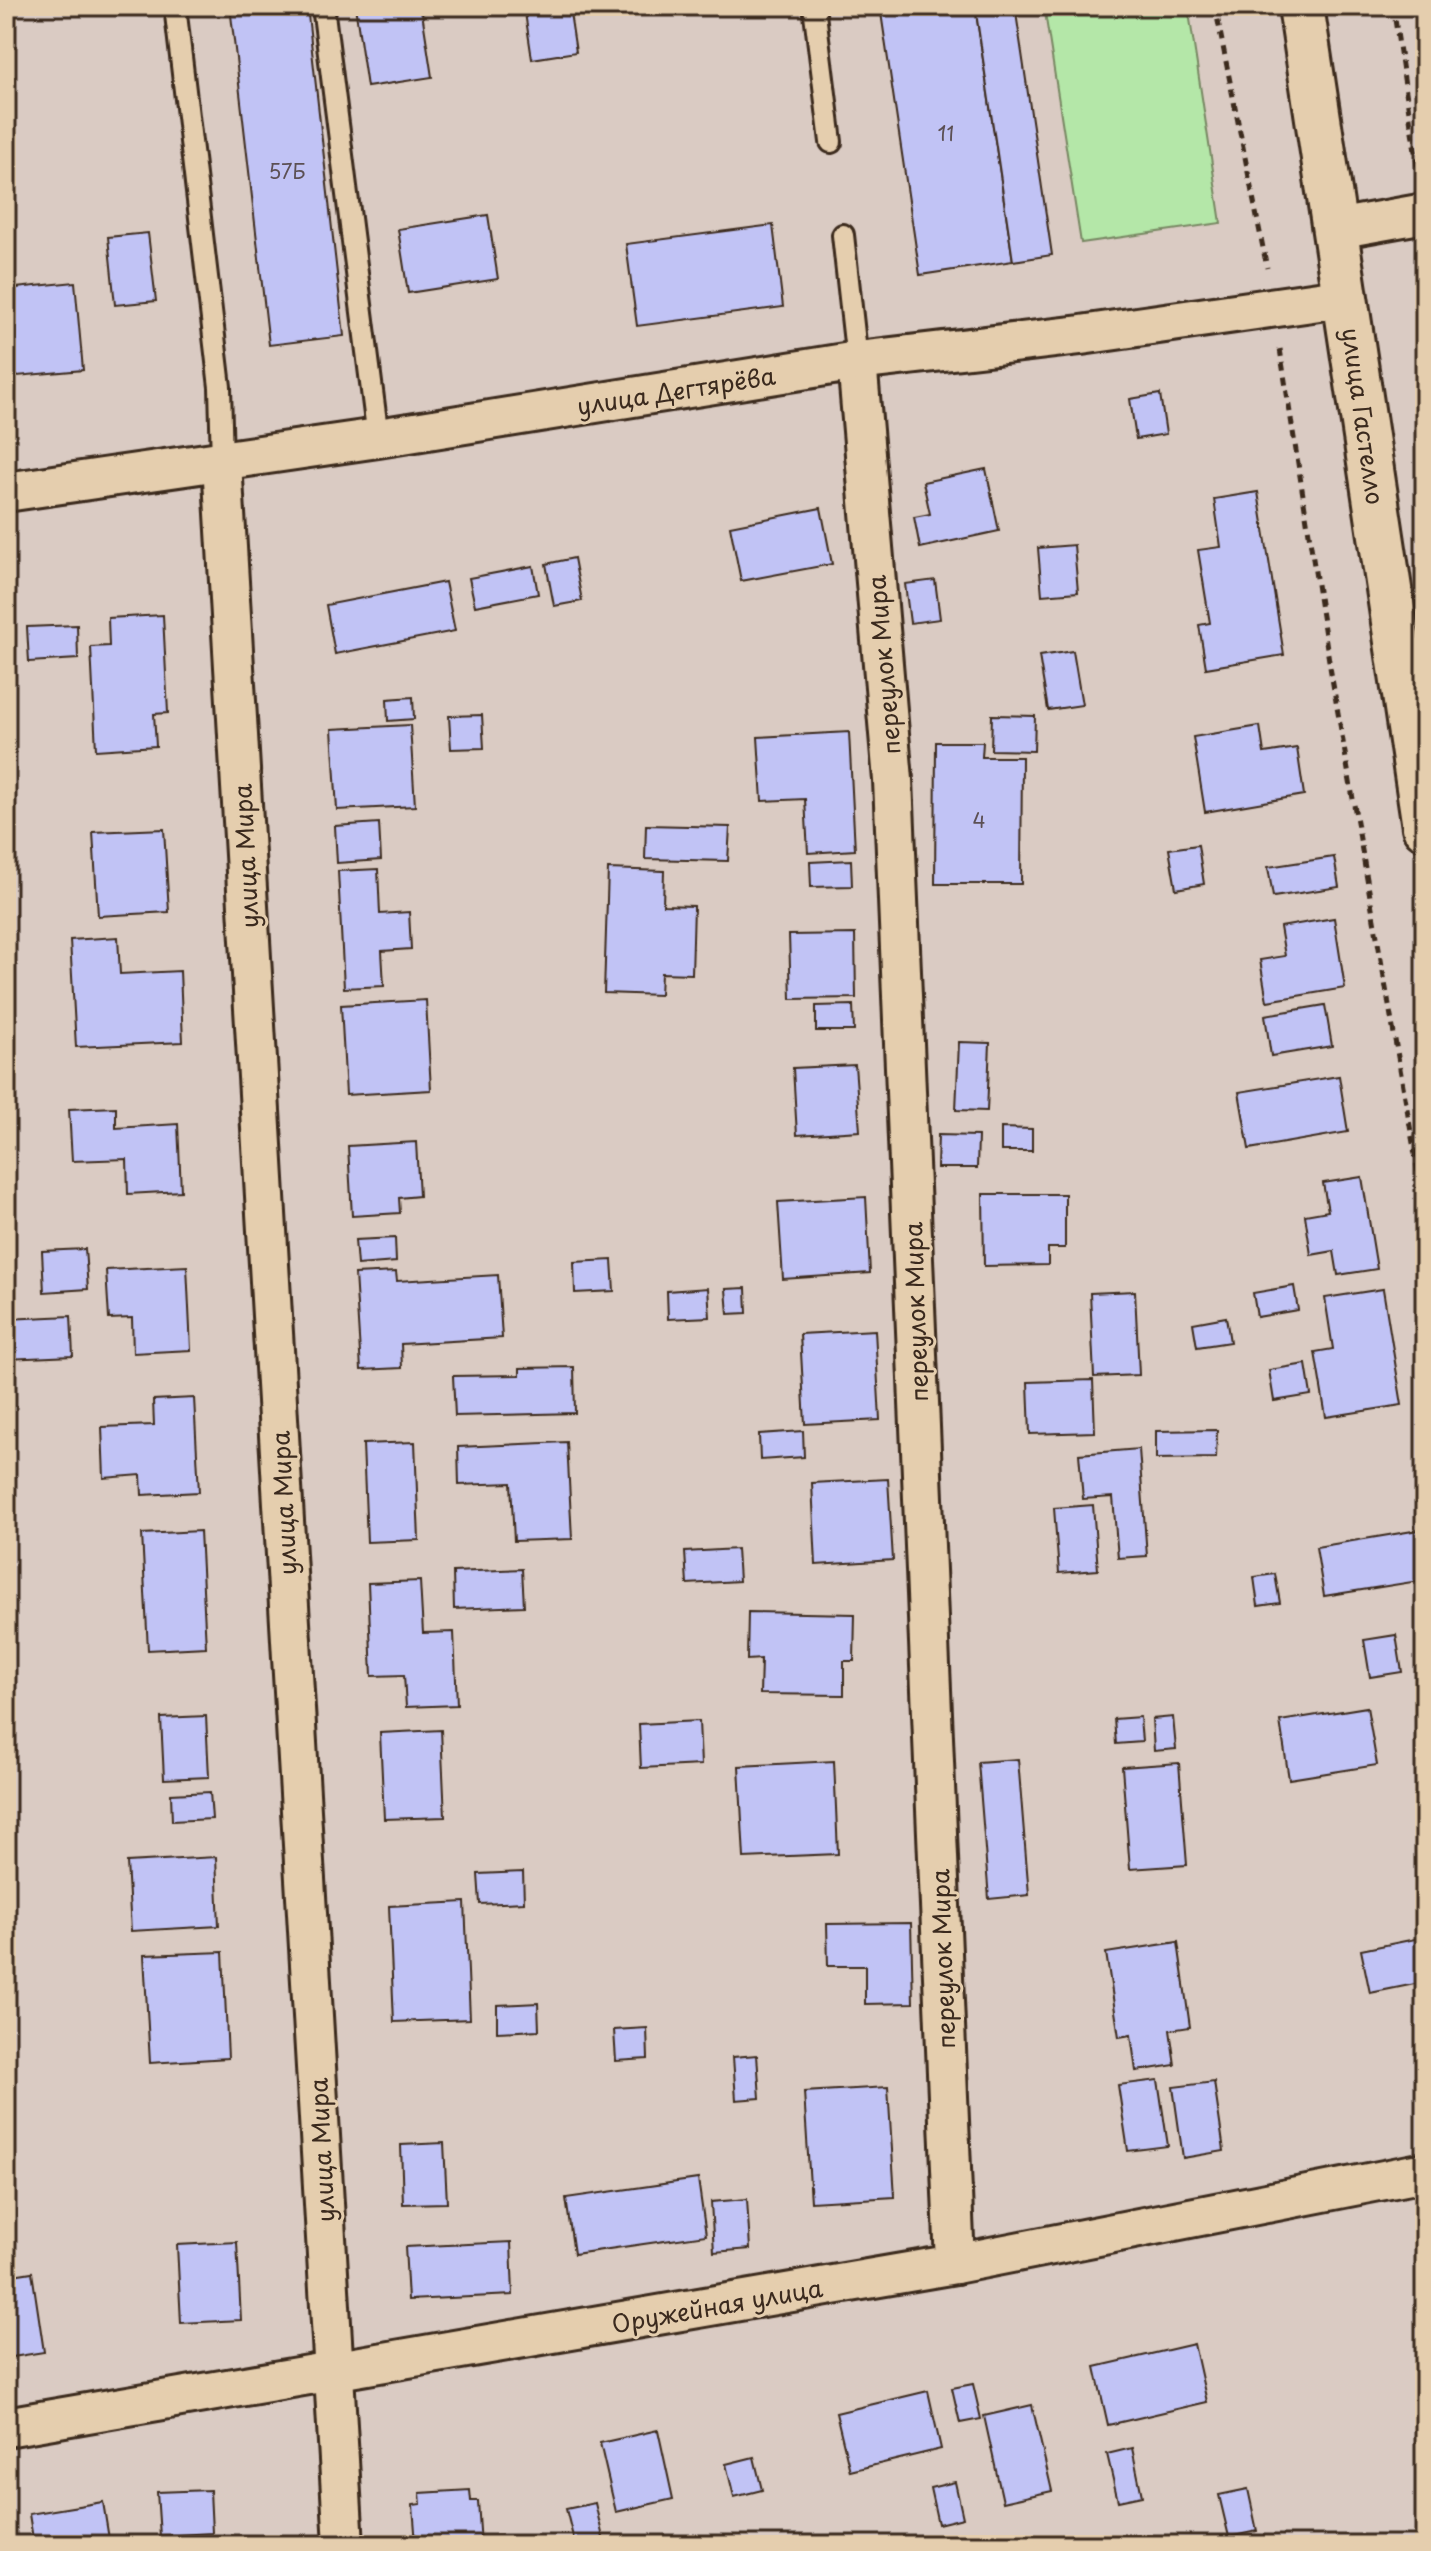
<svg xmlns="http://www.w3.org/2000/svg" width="1431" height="2551" viewBox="0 0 1431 2551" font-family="'Playpen Sans',sans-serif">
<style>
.green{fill:#b4e7a8;stroke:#788863;stroke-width:2}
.building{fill:#c1c3f5;stroke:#3b2a1e;stroke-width:2}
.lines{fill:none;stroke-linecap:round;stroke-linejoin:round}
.service-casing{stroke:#3b2a1e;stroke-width:26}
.minor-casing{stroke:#3b2a1e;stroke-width:44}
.primary-casing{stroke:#3b2a1e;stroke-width:50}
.path{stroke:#3b2a1e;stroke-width:5;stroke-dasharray:8 6;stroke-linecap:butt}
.service{stroke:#e5ceae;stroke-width:20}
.minor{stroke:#e5ceae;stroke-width:38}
.primary{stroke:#e5ceae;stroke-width:44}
.labels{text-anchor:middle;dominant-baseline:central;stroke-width:6;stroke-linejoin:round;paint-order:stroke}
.number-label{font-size:20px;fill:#5c5054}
.street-label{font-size:24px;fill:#3b2a1e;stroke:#e5ceae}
</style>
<rect width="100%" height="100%" fill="#dacbc3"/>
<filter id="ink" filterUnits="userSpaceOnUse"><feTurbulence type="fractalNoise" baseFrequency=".0125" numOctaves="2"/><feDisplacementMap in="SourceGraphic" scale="16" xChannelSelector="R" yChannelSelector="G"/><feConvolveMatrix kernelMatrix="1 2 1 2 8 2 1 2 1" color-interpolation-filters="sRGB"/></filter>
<g filter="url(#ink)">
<!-- green -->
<path class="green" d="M1044 6H1188L1221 223 1081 243Z"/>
<!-- building -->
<g class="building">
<path d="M230 6H307L344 336 269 345Z"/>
<path d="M355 6H421L432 77 367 87Z"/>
<path d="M524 6H569L576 52 532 59Z"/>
<path d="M880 6H975L1013 261 920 275Z"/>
<path d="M975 6H1015L1052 255 1013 261Z"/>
<path d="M1425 85V135L1416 86Z"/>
<path d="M488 215 498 279 408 293 398 229Z"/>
<path d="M773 225 783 307 637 326 626 244Z"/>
<path d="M148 233 156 301 115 305 108 237Z"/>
<path d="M75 282 83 370 6 377V289Z"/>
<path d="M1160 394 1166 434 1136 439 1130 399Z"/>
<path d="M986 469 999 531 920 548 914 517 930 514 923 482Z"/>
<path d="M1258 492 1284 655 1206 668 1199 625 1210 623 1198 550 1221 547 1214 499Z"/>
<path d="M821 508 832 564 741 581 730 526Z"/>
<path d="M1074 545 1078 592 1042 595 1038 548Z"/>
<path d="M574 558 582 601 554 606 546 564Z"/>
<path d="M533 566 538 594 475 606 469 578Z"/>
<path d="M935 580 940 619 910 623 905 584Z"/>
<path d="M445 582 455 631 335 654 326 605Z"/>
<path d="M163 615 168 713 154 714 156 746 96 750 91 647 109 646 108 618Z"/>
<path d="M77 625 78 659 29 662 27 627Z"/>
<path d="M1073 651 1082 705 1048 710 1039 656Z"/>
<path d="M413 697 414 719 388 721 387 699Z"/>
<path d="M482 715 484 748 451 749 449 716Z"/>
<path d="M992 715 1035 716 1034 751 991 750Z"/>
<path d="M410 725 415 806 337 810 332 729Z"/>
<path d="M1260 726 1264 753 1297 748 1304 795 1205 812 1193 737Z"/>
<path d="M849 732 855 850 808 853 805 799 762 801 758 737Z"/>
<path d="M936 742H983L982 757H1022L1021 884H935Z"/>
<path d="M379 823 381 860 337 863 335 826Z"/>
<path d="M646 825 730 827 728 861 645 859Z"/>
<path d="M164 829 169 912 98 916 93 832Z"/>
<path d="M1198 845 1204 884 1176 889 1169 849Z"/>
<path d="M1334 857 1339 887 1273 897 1268 867Z"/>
<path d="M851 860 852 886 811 887 810 862Z"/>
<path d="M378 869 380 914 409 912 411 949 382 951 384 986 344 988 338 871Z"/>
<path d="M608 869 664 871 663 905 694 906 692 974 661 973 660 995 604 993Z"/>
<path d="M1334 918 1345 988 1267 1001 1260 960 1285 956 1280 927Z"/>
<path d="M855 934 856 998 791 999 789 935Z"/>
<path d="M118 937 120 974 180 971 183 1042 76 1047 70 940Z"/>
<path d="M426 1000 431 1090 346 1095 341 1005Z"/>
<path d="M853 1005 854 1031H816V1006Z"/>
<path d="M1325 1005 1332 1046 1271 1056 1265 1015Z"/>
<path d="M959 1042 990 1043 987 1111 956 1110Z"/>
<path d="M855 1065 860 1131 797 1135 793 1068Z"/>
<path d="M1339 1076 1348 1132 1249 1149 1239 1092Z"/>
<path d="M116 1107V1128L178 1124 181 1191 128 1194 127 1159 72 1161 69 1109Z"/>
<path d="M1001 1128 1032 1129V1151H1001Z"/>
<path d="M938 1135 978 1136 977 1168H937Z"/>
<path d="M416 1142 419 1196 399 1198 400 1213 352 1216 348 1146Z"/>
<path d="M1362 1177 1377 1269 1338 1275 1334 1251 1311 1255 1305 1215 1328 1211 1323 1183Z"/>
<path d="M983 1194H1065V1248H1048V1265L984 1266Z"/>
<path d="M866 1197 870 1273 783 1279 778 1202Z"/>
<path d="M395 1238 396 1262 357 1265 355 1240Z"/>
<path d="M85 1249 88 1289 44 1292 42 1251Z"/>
<path d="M612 1260 614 1291 575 1293 574 1262Z"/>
<path d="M187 1266 191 1350 133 1353 132 1318 109 1319 106 1270Z"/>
<path d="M396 1272 397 1281 498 1275 502 1338 401 1344 402 1368 361 1370 355 1274Z"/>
<path d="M1294 1286 1298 1310 1257 1317 1253 1293Z"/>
<path d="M708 1288 710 1317 668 1319 667 1291Z"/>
<path d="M746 1288 747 1313 728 1314 726 1289Z"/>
<path d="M1383 1289 1402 1405 1326 1417 1315 1352 1333 1349 1325 1298Z"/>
<path d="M1135 1291 1139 1375 1094 1377 1090 1293Z"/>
<path d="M71 1316 73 1356 6 1359V1319Z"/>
<path d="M1226 1317 1230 1342 1197 1347 1193 1323Z"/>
<path d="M875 1330 880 1420 805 1424 800 1334Z"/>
<path d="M1306 1364 1311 1395 1274 1401 1269 1370Z"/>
<path d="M574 1367 575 1413 455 1416 453 1376 520 1375V1368Z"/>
<path d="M1093 1380 1095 1432 1030 1434 1028 1382Z"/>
<path d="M194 1398 199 1492 142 1495 141 1475 104 1478 102 1427 154 1425 153 1400Z"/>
<path d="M1217 1430 1216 1458 1156 1459V1431Z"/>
<path d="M803 1431 804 1457 760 1460 759 1434Z"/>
<path d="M415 1442 419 1540 367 1542 363 1444Z"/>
<path d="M567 1442 572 1539 514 1541 511 1483 459 1485 458 1447Z"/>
<path d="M1139 1449 1147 1556 1118 1558 1113 1497 1083 1499 1079 1454Z"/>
<path d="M888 1479 893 1560 816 1565 812 1483Z"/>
<path d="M1093 1505 1098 1570 1059 1573 1054 1508Z"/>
<path d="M1425 1529V1580L1324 1596 1316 1547Z"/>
<path d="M200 1531 206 1647 148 1650 142 1534Z"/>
<path d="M737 1549 739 1581 687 1584 685 1552Z"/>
<path d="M522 1569 524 1606 454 1609 453 1572Z"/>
<path d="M1275 1574 1280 1603 1258 1606 1254 1577Z"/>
<path d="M420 1581 423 1633 454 1632 457 1705 406 1707 404 1675 372 1676 368 1583Z"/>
<path d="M748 1612 855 1614 854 1661H844V1695L760 1694 761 1659 747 1660Z"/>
<path d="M1396 1635 1402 1672 1370 1677 1364 1640Z"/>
<path d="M1367 1707 1377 1765 1289 1779 1280 1721Z"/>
<path d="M206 1716 209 1777 164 1779 161 1718Z"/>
<path d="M1140 1717 1142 1742 1116 1744 1114 1719Z"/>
<path d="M1173 1717 1176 1749 1154 1751 1152 1719Z"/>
<path d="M699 1721 701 1765 641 1768 639 1724Z"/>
<path d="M441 1730 445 1817 384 1819 380 1733Z"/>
<path d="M1018 1759 1029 1895 989 1899 978 1762Z"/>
<path d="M834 1761 838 1854 744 1858 739 1766Z"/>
<path d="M1179 1763 1187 1865 1130 1869 1122 1767Z"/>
<path d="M210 1792 212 1819 172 1821 171 1794Z"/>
<path d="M216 1857 219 1926 131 1931 127 1862Z"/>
<path d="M523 1872 524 1902 480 1904 478 1874Z"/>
<path d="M465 1902 470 2019 394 2022 389 1906Z"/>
<path d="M911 1923 913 2003 865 2004V1966H828L827 1924Z"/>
<path d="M1425 1937V1982L1370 1993 1361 1950Z"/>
<path d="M1178 1942 1190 2027 1170 2030 1175 2065 1136 2071 1131 2035 1119 2037 1106 1953Z"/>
<path d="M223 1952 228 2058 150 2063 144 1955Z"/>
<path d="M538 2003 539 2030 497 2032V2005Z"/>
<path d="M647 2028 648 2059 616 2061 614 2030Z"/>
<path d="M757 2055 760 2098 736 2100 733 2057Z"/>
<path d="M1158 2080 1168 2146 1128 2151 1118 2085Z"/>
<path d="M1214 2082 1224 2151 1183 2158 1173 2087Z"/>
<path d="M888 2087 895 2197 811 2202 804 2092Z"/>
<path d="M444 2143 447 2203 403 2204 401 2145Z"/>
<path d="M698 2179 706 2235 574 2254 566 2198Z"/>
<path d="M747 2199 750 2249 714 2252 711 2202Z"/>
<path d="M237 2242 241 2320 181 2323 177 2245Z"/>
<path d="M511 2242 513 2295 408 2300 405 2247Z"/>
<path d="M32 2272 44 2352 6 2358V2276Z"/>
<path d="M1194 2344 1207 2402 1108 2425 1095 2367Z"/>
<path d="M973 2384 981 2419 960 2423 952 2388Z"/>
<path d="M928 2391 941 2449 850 2471 836 2413Z"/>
<path d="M1032 2405 1052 2491 1003 2502 984 2416Z"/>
<path d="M658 2430 673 2499 616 2512 600 2443Z"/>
<path d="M1132 2448 1142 2496 1118 2501 1107 2454Z"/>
<path d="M754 2457 762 2490 734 2497 726 2464Z"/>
<path d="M955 2482 963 2518 938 2524 930 2488Z"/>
<path d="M1248 2489 1257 2531 1229 2537 1219 2495Z"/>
<path d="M210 2490 212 2533 160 2536 157 2492Z"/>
<path d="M470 2490 471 2501H478L481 2545H416L413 2505 421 2504 420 2493Z"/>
<path d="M103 2502 110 2545H34L29 2514Z"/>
<path d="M595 2503 604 2542 575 2545 566 2509Z"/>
</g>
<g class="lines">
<!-- service casing -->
<g class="service-casing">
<g id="service">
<path d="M175 6 220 387 222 462"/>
<path d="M323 6 378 438"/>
<path d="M814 6 831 142"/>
<path d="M843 235 857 361"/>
</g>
</g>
<!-- minor casing -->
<g class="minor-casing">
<g id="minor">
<path d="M1336 229 1425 213"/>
<path d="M857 361 893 780 955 2264"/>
<path d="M222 462 344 2545"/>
<path d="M6 492 378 438 857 361 1081 335 1347 297"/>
<path d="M6 2427 955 2264 1425 2172"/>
</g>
</g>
<!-- primary casing -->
<g class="primary-casing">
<path id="primary" d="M1301 6 1425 827"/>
</g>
<!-- path -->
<g class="path">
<path d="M1215 6 1267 268"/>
<path d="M1393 6 1418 171"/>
<path d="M1280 349 1330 667 1425 1212"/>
</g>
<!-- service -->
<use href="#service" class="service"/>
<!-- minor -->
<use href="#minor" class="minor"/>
<!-- primary -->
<use href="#primary" class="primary"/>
</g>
</g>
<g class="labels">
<!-- number labels -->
<g class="number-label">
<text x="946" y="133">11</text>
<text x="287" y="171">57Б</text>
<text x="979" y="820">4</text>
</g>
<!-- street labels -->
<g class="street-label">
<text transform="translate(676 390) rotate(-9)">улица Дегтярёва</text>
<text transform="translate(1364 416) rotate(82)">улица Гастелло</text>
<text transform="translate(883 665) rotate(-95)">переулок Мира</text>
<text transform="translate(245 856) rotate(-93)">улица Мира</text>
<text transform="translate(915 1312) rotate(-92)">переулок Мира</text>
<text transform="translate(283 1503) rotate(-93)">улица Мира</text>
<text transform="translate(942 1959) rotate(-92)">переулок Мира</text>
<text transform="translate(321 2150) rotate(-93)">улица Мира</text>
<text transform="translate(717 2305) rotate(-10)">Оружейная улица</text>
</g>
</g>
<!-- margin -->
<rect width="1431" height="2551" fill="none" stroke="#e5ceae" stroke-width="32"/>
<rect x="16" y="16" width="1399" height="2519" fill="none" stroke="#3b2a1e" stroke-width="3" filter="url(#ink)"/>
</svg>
